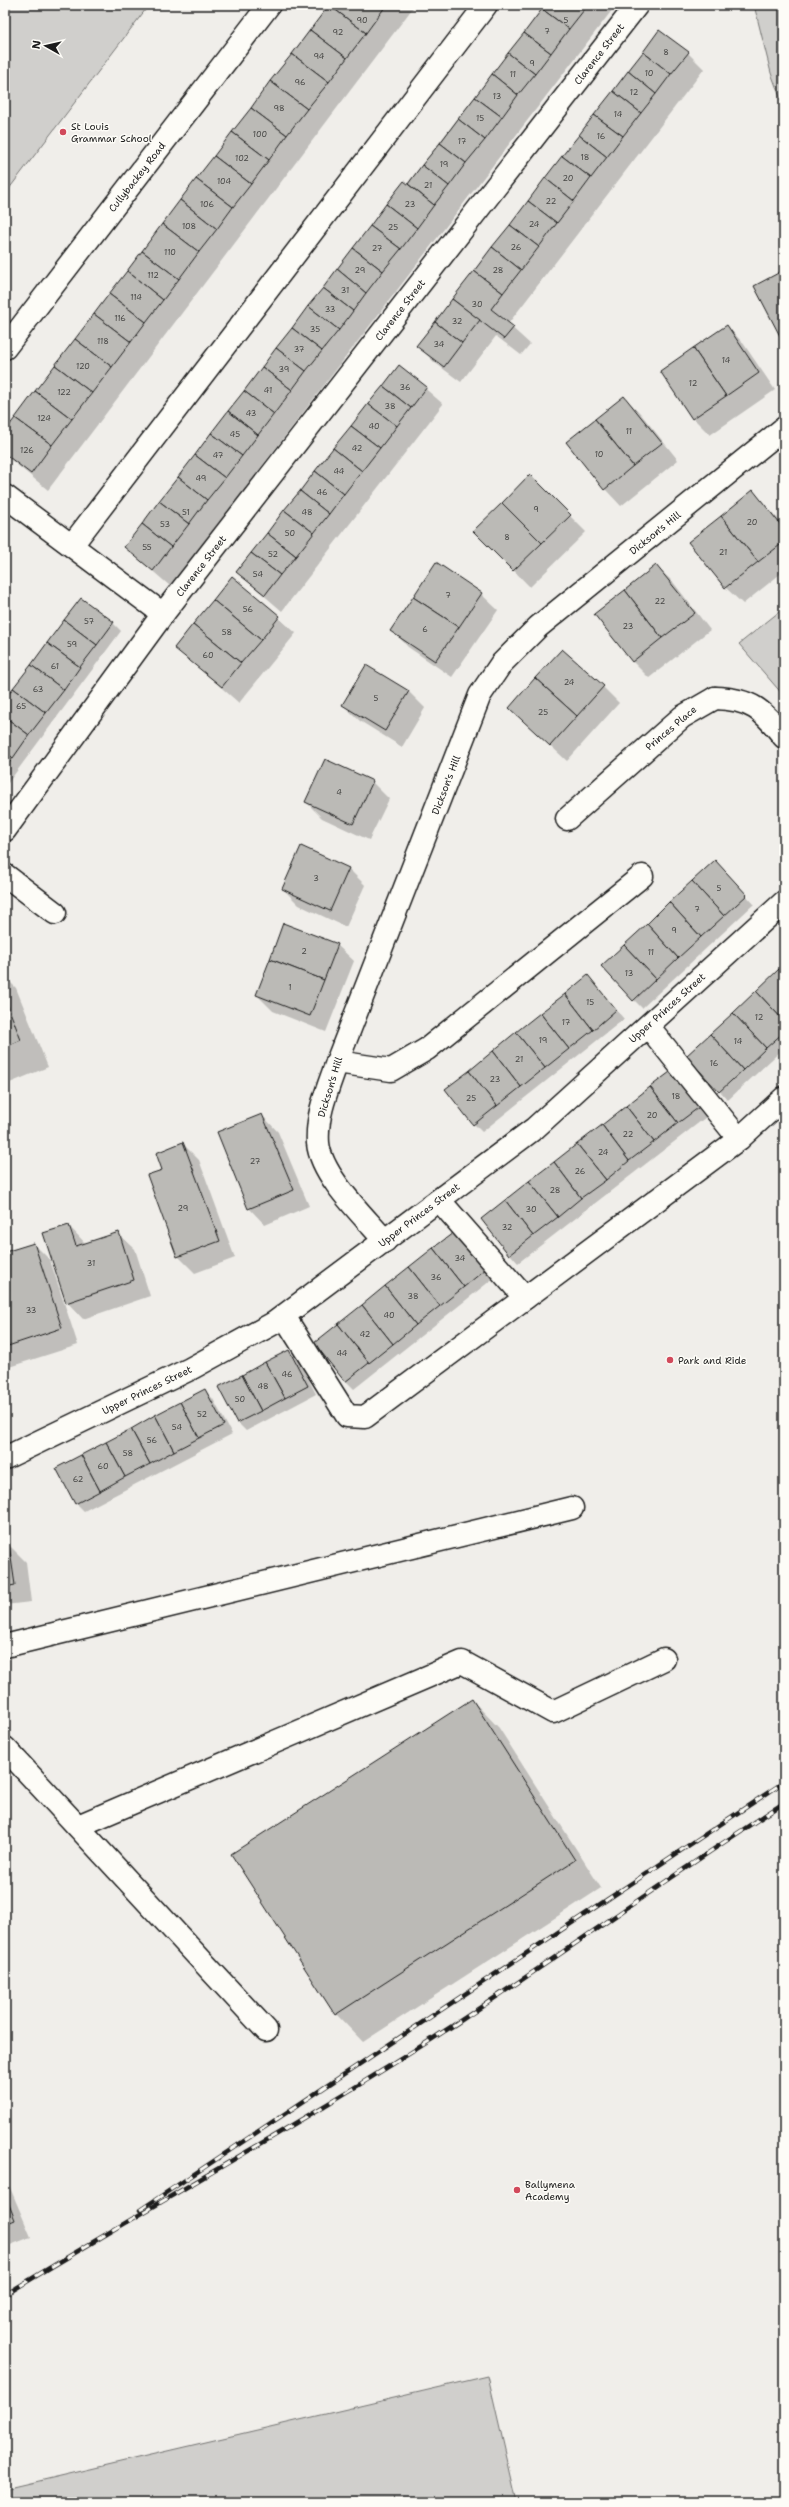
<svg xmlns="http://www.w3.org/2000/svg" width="789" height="2507" viewBox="0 0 789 2507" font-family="'Shantell Sans',sans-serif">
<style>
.green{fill:#d0cfcc;stroke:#767674}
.shadow{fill:#0003}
.building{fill:#bbbab6;stroke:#1c1c1c}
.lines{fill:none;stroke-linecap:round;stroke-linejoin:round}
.lane-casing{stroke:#1c1c1c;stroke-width:25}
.street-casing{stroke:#1c1c1c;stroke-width:25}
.secondary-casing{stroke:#1c1c1c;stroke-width:25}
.lane{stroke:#fdfcf7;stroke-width:22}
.street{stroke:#fdfcf7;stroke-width:22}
.secondary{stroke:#fdfcf7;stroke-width:22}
.rail-casing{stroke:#1c1c1c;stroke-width:4.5}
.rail{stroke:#fdfcf7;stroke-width:3;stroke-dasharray:9;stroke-linecap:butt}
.poi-dot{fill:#d1495b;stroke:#fdfcf7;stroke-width:1.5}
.labels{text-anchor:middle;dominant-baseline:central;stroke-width:3;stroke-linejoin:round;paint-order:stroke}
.number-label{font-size:8px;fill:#444442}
.street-label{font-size:10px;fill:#1c1c1c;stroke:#fdfcf7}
.poi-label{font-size:10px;fill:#1c1c1c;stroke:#fdfcf7;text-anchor:start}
</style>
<rect width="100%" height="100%" fill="#f0eeea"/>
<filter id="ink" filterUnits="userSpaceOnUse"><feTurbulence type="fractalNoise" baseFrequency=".025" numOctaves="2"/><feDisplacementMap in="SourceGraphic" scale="8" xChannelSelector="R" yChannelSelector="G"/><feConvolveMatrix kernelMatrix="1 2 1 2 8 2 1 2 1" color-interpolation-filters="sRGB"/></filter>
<g filter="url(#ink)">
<!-- green -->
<g class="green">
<path d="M5 5H149L5 194Z"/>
<path d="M754 5H784V108L771 73Z"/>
<path d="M784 608V696L739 644Z"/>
<path d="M488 2376 517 2502H5V2489Z"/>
</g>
<!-- shadow -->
<g class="shadow">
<path d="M330 5H415L48 490 5 455V433Z"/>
<path d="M546 5H616L170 586 125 547Z"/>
<path d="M688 53 704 69 508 324 530 344 521 355 496 336 461 382 434 362 418 346Z"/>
<path d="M727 326 743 343 775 390 710 435 693 418 661 371Z"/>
<path d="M399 366 443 404 282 611 237 572Z"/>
<path d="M624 397 640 413 678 460 621 506 605 489Z"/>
<path d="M530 476 586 532 530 587 475 531Z"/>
<path d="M753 491 784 526V571L743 604 726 588 690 542Z"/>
<path d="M437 564 481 594 498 610 452 677 408 647 392 630Z"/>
<path d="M656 566 673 582 710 630 649 678 632 661Z"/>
<path d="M233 578 296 633 239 703 175 647Z"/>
<path d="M113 623 121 631 5 787V700Z"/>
<path d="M366 667 409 692 425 708 402 747 360 721 343 705Z"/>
<path d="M603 687 619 703 567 761 510 708Z"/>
<path d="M372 782 389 799 369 840 322 818 306 802Z"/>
<path d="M302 847 349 869 365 885 346 927 299 905 283 889Z"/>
<path d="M723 870 754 904 642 1008 634 1000Z"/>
<path d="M337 945 354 961 326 1032 273 1011 257 995Z"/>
<path d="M784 967V1048L728 1100 688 1056Z"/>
<path d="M5 977 16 988 48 1067 5 1085Z"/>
<path d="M588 977 624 1019 482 1132 474 1124Z"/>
<path d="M674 1070 710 1114 518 1263 510 1254Z"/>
<path d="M262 1115 278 1132 309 1206 265 1225 249 1208Z"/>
<path d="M183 1144 199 1160 235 1258 195 1273 178 1256 163 1170Z"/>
<path d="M69 1226 86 1244 118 1233 135 1249 150 1296 83 1319 67 1302Z"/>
<path d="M457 1231 495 1277 354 1389 346 1381Z"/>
<path d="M34 1244 50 1260 78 1345 9 1367 5 1363V1293L10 1291 5 1276V1253Z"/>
<path d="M289 1351 298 1359 316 1394 246 1431 238 1423Z"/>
<path d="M205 1390 213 1399 232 1434 84 1511 76 1503Z"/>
<path d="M9 1545 26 1562 31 1602 5 1605V1546Z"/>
<path d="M472 1700 499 1728 601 1888 363 2042 336 2014Z"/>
<path d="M5 2176 31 2237 5 2247Z"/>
</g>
<!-- building -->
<g class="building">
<path d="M329 5H382L385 7 366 33Z"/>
<path d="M329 5 366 33 347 58 310 30Z"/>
<path d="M545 5H577L584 10 569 29 542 9Z"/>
<path d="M577 5H588L584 10Z"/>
<path d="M542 9 569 29 551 53 524 33Z"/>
<path d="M310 30 347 58 329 82 292 54Z"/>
<path d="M659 30 689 52 671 74 643 52Z"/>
<path d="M524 33 551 53 535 74 508 53Z"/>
<path d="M643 52 671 74 656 94 628 71Z"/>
<path d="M508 53 535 74 518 95 492 74Z"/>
<path d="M292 54 329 82 307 109 270 81Z"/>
<path d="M628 71 656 94 641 113 613 91Z"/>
<path d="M492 74 518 95 502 117 475 97Z"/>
<path d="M270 81 307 109 287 135 251 108Z"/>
<path d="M613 91 641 113 623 136 594 115Z"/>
<path d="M475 97 502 117 485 140 458 119Z"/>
<path d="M251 108 287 135 269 160 232 132Z"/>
<path d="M594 115 623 136 607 157 579 135Z"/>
<path d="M458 119 485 140 466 163 440 143Z"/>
<path d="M232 132 269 160 251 184 214 156Z"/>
<path d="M579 135 607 157 591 178 562 156Z"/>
<path d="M440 143 466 163 449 186 422 165Z"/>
<path d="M214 156 251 184 233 207 196 179Z"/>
<path d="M562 156 591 178 574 201 545 178Z"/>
<path d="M422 165 449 186 434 205 408 184Z"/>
<path d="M545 178 574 201 557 223 528 201Z"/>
<path d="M196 179 233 207 217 229 180 200Z"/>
<path d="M404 181 434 205 417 228 386 204Z"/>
<path d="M180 200 217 229 199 252 162 224Z"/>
<path d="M528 201 557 223 539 247 510 225Z"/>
<path d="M386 204 417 228 401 249 370 226Z"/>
<path d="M162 224 199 252 179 279 142 251Z"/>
<path d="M510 225 539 247 521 270 492 247Z"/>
<path d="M370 226 401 249 383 271 353 248Z"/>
<path d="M492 247 521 270 503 293 474 271Z"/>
<path d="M353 248 383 271 366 293 337 269Z"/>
<path d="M142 251 179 279 163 300 127 271Z"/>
<path d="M337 269 366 293 353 311 323 288Z"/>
<path d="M784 270V334L780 336 754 286Z"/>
<path d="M127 271 163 300 146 322 109 294Z"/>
<path d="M474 271 503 293 491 309 514 327 504 339 452 299Z"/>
<path d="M323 288 353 311 339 330 308 306Z"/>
<path d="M109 294 146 322 131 342 94 314Z"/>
<path d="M452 299 480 320 462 343 435 322Z"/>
<path d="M308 306 339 330 322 351 292 328Z"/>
<path d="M94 314 131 342 112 367 75 339Z"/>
<path d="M435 322 462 343 444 367 416 346Z"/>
<path d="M727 325 759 373 726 396 693 348Z"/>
<path d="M292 328 322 351 306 371 276 348Z"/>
<path d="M75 339 112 367 92 393 55 365Z"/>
<path d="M276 348 306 371 292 390 262 367Z"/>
<path d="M693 348 726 396 692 419 660 371Z"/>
<path d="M55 365 92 393 72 419 35 391Z"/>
<path d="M399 365 427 387 411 408 383 386Z"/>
<path d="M262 367 292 390 274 414 244 391Z"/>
<path d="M383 386 411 408 397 426 368 404Z"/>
<path d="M35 391 72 419 52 445 15 418Z"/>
<path d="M244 391 274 414 258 435 228 411Z"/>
<path d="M624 396 662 443 633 466 595 419Z"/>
<path d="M368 404 397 426 380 448 351 426Z"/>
<path d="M228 411 258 435 242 456 211 433Z"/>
<path d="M15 418 52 445 31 474 5 454V431Z"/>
<path d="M595 419 633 466 604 490 566 442Z"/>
<path d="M351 426 380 448 362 471 333 448Z"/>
<path d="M211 433 242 456 225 478 195 455Z"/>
<path d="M333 448 362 471 344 494 315 471Z"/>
<path d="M195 455 225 478 207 500 178 477Z"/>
<path d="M315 471 344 494 329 514 300 491Z"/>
<path d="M530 474 571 515 542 543 502 503Z"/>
<path d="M178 477 207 500 189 524 159 501Z"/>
<path d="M753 490 784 529V542L758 562 721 516Z"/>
<path d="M300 491 329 514 314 533 284 510Z"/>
<path d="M159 501 189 524 171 547 142 524Z"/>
<path d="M502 503 542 543 513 571 473 531Z"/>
<path d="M284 510 314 533 296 556 267 533Z"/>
<path d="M721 516 758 562 725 588 688 542Z"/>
<path d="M142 524 171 547 153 571 124 547Z"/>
<path d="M267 533 296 556 280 575 251 553Z"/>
<path d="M251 553 280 575 265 595 236 572Z"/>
<path d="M436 562 482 593 459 627 413 597Z"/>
<path d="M656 565 695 613 662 638 625 590Z"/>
<path d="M232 576 280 616 261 640 213 600Z"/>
<path d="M625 590 662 638 632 662 594 614Z"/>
<path d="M413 597 459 627 435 661 390 631Z"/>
<path d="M81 598 114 622 97 645 64 620Z"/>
<path d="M213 600 261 640 241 663 193 624Z"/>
<path d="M64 620 97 645 80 667 47 643Z"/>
<path d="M193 624 241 663 222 687 174 648Z"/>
<path d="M47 643 80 667 64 690 31 665Z"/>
<path d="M562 649 604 686 577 716 535 678Z"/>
<path d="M31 665 64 690 46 713 13 688Z"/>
<path d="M366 665 409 691 385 731 342 705Z"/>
<path d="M535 678 577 716 550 746 509 708Z"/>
<path d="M13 688 46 713 29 735 5 717V699Z"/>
<path d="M5 717 29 735 13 758 5 752Z"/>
<path d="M5 752 13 758 5 768Z"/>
<path d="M325 759 373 781 353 824 305 802Z"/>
<path d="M301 846 349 868 330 911 282 889Z"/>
<path d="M715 860 747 895 724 916 692 881Z"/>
<path d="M692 881 724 916 701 937 669 902Z"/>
<path d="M669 902 701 937 678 958 647 924Z"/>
<path d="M283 923 338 944 324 980 270 959Z"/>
<path d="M647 924 678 958 656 979 624 945Z"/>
<path d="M624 945 656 979 633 1001 601 966Z"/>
<path d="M270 959 324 980 310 1016 256 995Z"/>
<path d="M779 969 784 974V1021L756 991Z"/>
<path d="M588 975 616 1010 593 1030 565 994Z"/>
<path d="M756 991 784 1021V1032L766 1048 733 1013Z"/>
<path d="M565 994 593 1030 569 1049 540 1013Z"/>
<path d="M5 999 21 1040 5 1047Z"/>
<path d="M540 1013 569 1049 545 1068 516 1032Z"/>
<path d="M733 1013 766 1048 743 1070 710 1034Z"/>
<path d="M516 1032 545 1068 521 1087 493 1051Z"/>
<path d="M710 1034 743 1070 719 1092 686 1056Z"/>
<path d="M493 1051 521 1087 497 1106 469 1071Z"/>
<path d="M674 1069 702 1105 678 1123 650 1087Z"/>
<path d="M469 1071 497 1106 473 1125 445 1089Z"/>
<path d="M650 1087 678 1123 654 1142 626 1106Z"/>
<path d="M626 1106 654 1142 629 1161 602 1125Z"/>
<path d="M262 1114 294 1190 248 1209 217 1132Z"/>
<path d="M602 1125 629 1161 606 1180 577 1144Z"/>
<path d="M183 1142 220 1241 177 1257 147 1175 162 1170 156 1153Z"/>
<path d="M577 1144 606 1180 581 1198 554 1162Z"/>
<path d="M554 1162 581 1198 558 1217 529 1181Z"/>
<path d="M529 1181 558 1217 533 1236 505 1200Z"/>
<path d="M505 1200 533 1236 509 1255 481 1219Z"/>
<path d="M69 1225 76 1246 119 1232 134 1280 66 1303 43 1233Z"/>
<path d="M457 1230 487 1268 464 1287 433 1248Z"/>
<path d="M34 1243 62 1328 5 1347V1292L9 1290 5 1279V1252Z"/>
<path d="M433 1248 464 1287 440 1306 409 1267Z"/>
<path d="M409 1267 440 1306 416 1325 385 1286Z"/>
<path d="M385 1286 416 1325 393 1344 362 1305Z"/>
<path d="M362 1305 393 1344 369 1363 338 1324Z"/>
<path d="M338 1324 369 1363 345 1382 314 1343Z"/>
<path d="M289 1350 308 1386 285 1398 265 1362Z"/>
<path d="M265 1362 285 1398 261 1411 242 1375Z"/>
<path d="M242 1375 261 1411 237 1423 218 1387Z"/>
<path d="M205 1389 224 1425 199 1438 180 1402Z"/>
<path d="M180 1402 199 1438 174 1451 155 1415Z"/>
<path d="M155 1415 174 1451 150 1464 131 1429Z"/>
<path d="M131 1429 150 1464 125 1477 106 1442Z"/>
<path d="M106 1442 125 1477 100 1491 81 1455Z"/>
<path d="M81 1455 100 1491 75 1504 56 1468Z"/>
<path d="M9 1544 15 1585 5 1587V1545Z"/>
<path d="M472 1699 575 1860 335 2015 231 1854Z"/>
<path d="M5 2194 15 2220 5 2224Z"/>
</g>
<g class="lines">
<!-- lane casing -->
<g class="lane-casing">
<g id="lane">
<path d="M72 545 486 5"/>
<path d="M567 819 682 717 715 698"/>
<path d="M648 1026 739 1139"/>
<path d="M337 1062 391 1070 427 1049 642 876"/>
<path d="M439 1200 525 1298"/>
<path d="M284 1316 347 1416 365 1417 739 1139 784 1098"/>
<path d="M5 1646 572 1508"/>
<path d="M5 1748 266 2030"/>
<path d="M78 1826 462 1662 553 1712 664 1659"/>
</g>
</g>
<!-- street casing -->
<g class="street-casing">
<g id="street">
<path d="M5 496 163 614 637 5"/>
<path d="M715 698C751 699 763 710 784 737"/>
<path d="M5 830 163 614"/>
<path d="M5 875 55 913"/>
<path d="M385 1241C364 1216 321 1176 318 1143 316 1115 328 1088 337 1062L480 695 501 664 538 627 784 428"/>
<path d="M5 1458 190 1369 274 1323 535 1128 784 902"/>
</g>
</g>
<!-- secondary casing -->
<g class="secondary-casing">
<path id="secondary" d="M5 348 269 5"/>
</g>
<!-- lane -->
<use href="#lane" class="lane"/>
<!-- street -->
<use href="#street" class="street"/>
<!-- secondary -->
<use href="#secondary" class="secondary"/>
<!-- rail casing -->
<g class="rail-casing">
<g id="rail">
<path d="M140 2210 784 1782"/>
<path d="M5 2295C155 2203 310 2119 457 2023 567 1951 673 1874 784 1803"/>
</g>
</g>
<!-- rail -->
<use href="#rail" class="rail"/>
</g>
</g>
<!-- markers -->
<g class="poi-dot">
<circle cx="63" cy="132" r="4"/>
<circle cx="670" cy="1360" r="4"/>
<circle cx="517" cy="2190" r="4"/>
</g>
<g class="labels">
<!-- number labels -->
<g class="number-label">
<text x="362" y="20">90</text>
<text x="566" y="20">5</text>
<text x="547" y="31">7</text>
<text x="338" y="32">92</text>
<text x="666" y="52">8</text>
<text x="319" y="56">94</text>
<text x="532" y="63">9</text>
<text x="649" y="73">10</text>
<text x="513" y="74">11</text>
<text x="300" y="82">96</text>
<text x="634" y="92">12</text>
<text x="497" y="96">13</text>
<text x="279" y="108">98</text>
<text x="618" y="114">14</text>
<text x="480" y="118">15</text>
<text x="260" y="134">100</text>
<text x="601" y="136">16</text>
<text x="462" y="141">17</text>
<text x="585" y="157">18</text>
<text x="242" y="158">102</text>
<text x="444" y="164">19</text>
<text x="568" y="178">20</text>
<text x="224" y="181">104</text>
<text x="428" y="185">21</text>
<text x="551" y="201">22</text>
<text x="207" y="204">106</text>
<text x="410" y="204">23</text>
<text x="534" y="224">24</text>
<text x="189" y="226">108</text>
<text x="393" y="227">25</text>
<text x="516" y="247">26</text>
<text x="377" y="248">27</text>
<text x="170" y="252">110</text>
<text x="360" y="270">29</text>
<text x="498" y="270">28</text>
<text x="153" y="275">112</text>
<text x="345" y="290">31</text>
<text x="136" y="297">114</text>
<text x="477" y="304">30</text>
<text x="330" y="309">33</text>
<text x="120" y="318">116</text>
<text x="457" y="321">32</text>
<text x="315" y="329">35</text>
<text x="103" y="341">118</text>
<text x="439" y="344">34</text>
<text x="299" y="349">37</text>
<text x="726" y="360">14</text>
<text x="83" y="366">120</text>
<text x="284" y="369">39</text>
<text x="693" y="383">12</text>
<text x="405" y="387">36</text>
<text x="268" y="390">41</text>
<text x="64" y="392">122</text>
<text x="390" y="406">38</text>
<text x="251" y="413">43</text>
<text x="44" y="418">124</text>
<text x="374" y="426">40</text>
<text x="629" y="431">11</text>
<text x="235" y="434">45</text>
<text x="357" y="448">42</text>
<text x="27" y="450">126</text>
<text x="599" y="454">10</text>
<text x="218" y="455">47</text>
<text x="339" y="471">44</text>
<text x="201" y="478">49</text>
<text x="322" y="492">46</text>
<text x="536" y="509">9</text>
<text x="186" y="512">51</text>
<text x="307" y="512">48</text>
<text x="752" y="522">20</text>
<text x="165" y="524">53</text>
<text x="290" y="533">50</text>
<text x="507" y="537">8</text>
<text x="147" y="547">55</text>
<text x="723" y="552">21</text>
<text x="273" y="554">52</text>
<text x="258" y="574">54</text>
<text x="448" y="595">7</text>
<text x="660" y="601">22</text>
<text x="248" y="609">56</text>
<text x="89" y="621">57</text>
<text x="628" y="626">23</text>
<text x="425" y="629">6</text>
<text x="227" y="632">58</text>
<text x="72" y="644">59</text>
<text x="208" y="655">60</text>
<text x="55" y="666">61</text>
<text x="569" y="682">24</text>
<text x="38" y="689">63</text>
<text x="376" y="698">5</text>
<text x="21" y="706">65</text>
<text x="543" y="712">25</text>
<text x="339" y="792">4</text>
<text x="316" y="878">3</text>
<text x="719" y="888">5</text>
<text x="697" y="909">7</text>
<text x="674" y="930">9</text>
<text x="304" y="951">2</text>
<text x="651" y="952">11</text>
<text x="629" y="973">13</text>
<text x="290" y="987">1</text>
<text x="590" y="1002">15</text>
<text x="759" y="1017">12</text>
<text x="566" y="1022">17</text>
<text x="543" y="1040">19</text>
<text x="738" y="1041">14</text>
<text x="519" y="1059">21</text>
<text x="714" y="1063">16</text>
<text x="495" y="1079">23</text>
<text x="676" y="1096">18</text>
<text x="471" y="1098">25</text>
<text x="652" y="1115">20</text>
<text x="628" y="1134">22</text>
<text x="603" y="1152">24</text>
<text x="255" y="1161">27</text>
<text x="580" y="1171">26</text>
<text x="555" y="1190">28</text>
<text x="183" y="1208">29</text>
<text x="531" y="1209">30</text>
<text x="507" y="1227">32</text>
<text x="460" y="1258">34</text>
<text x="91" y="1263">31</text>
<text x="436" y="1277">36</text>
<text x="413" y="1296">38</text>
<text x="31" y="1310">33</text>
<text x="389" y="1315">40</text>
<text x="365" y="1334">42</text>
<text x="342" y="1353">44</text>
<text x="287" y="1374">46</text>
<text x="263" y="1386">48</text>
<text x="240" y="1399">50</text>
<text x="202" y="1414">52</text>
<text x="177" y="1427">54</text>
<text x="152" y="1440">56</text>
<text x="128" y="1453">58</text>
<text x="103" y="1466">60</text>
<text x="78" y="1479">62</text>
</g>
<!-- street labels -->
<g class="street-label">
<text transform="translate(599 54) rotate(-52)">Clarence Street</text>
<text transform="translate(137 177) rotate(-52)">Cullybackey Road</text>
<text transform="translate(400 310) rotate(-52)">Clarence Street</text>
<text transform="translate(655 533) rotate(-39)">Dickson's Hill</text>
<text transform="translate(201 566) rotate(-52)">Clarence Street</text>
<text transform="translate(671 728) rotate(-40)">Princes Place</text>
<text transform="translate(446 785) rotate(-69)">Dickson's Hill</text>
<text transform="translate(667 1008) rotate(-42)">Upper Princes Street</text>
<text transform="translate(330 1087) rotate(-73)">Dickson's Hill</text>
<text transform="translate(419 1215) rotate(-37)">Upper Princes Street</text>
<text transform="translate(147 1390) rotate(-26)">Upper Princes Street</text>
</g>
<!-- poi labels -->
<g class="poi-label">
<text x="71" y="126">St Louis<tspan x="71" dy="12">Grammar School</tspan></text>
<text x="678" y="1360">Park and Ride</text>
<text x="525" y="2184">Ballymena<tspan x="525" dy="12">Academy</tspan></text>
</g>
</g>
<!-- margin -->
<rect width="789" height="2507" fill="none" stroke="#fdfcf7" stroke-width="20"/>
<rect x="10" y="10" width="769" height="2487" fill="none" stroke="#1c1c1c" stroke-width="1.5" filter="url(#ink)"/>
<!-- north arrow -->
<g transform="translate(46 46) rotate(278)" stroke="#fdfcf7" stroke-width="3" paint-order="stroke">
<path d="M0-3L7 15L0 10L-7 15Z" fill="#1c1c1c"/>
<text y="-6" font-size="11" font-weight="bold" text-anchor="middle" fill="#1c1c1c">N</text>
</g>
</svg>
